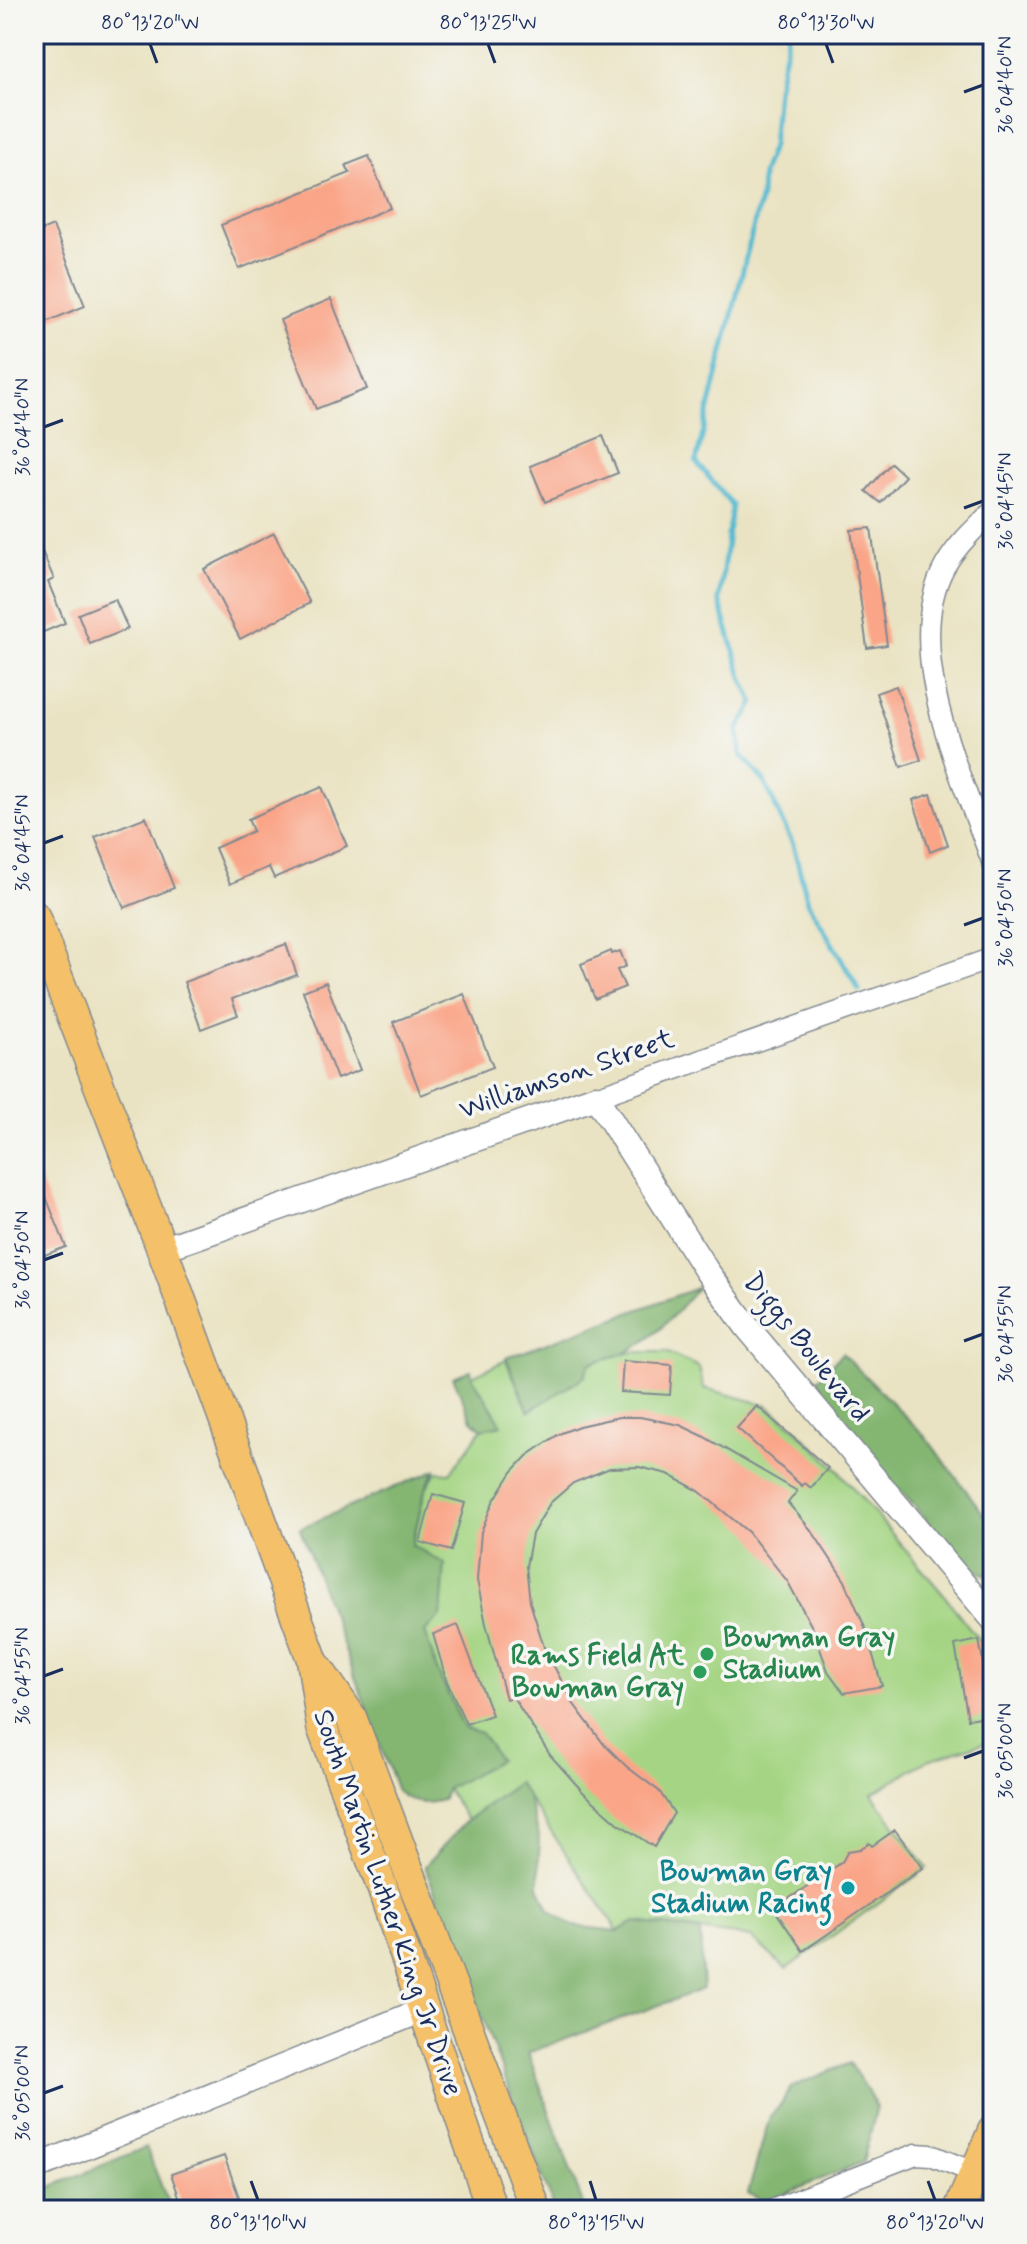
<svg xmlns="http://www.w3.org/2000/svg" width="1027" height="2244" viewBox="0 0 1027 2244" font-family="Mynerve,sans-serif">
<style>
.green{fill:#a5d584;stroke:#608271;stroke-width:2}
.forest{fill:#84b672;stroke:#507268;stroke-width:2}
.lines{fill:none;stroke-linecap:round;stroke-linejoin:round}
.stream{stroke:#52b9d0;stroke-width:5}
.building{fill:#faa588}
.minor-casing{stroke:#828990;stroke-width:23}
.tertiary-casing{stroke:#828990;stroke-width:27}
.primary-casing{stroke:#828990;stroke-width:33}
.minor{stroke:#fff;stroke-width:20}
.tertiary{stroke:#fff;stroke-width:24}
.primary{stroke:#f4c16a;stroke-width:30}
.ticks{fill:none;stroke:#1b2f5e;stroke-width:3}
.leisure-dot{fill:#2e9e5b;stroke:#f6f6f2;stroke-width:3}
.culture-dot{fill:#0f9aa8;stroke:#f6f6f2;stroke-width:3}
.labels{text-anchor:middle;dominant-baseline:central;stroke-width:7;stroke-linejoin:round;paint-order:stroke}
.street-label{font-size:28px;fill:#1b2f5e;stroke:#f6f6f2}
.leisure-label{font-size:28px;font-weight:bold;fill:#27864d;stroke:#f6f6f2;text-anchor:start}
.culture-label{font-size:28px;font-weight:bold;fill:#0d838f;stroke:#f6f6f2;text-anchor:end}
.neatline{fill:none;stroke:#1b2f5e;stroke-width:3}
.ticks-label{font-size:20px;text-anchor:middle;fill:#1b2f5e}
</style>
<rect width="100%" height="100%" fill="#f6f6f2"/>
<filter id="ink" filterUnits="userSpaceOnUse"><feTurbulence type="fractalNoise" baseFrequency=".0125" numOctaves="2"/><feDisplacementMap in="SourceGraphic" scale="16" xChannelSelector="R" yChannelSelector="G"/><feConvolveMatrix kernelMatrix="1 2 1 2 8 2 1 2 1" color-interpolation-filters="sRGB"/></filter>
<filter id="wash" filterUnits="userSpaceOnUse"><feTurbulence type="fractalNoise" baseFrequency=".006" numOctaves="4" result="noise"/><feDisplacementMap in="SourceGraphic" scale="32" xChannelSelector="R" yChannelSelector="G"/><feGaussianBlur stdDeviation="1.8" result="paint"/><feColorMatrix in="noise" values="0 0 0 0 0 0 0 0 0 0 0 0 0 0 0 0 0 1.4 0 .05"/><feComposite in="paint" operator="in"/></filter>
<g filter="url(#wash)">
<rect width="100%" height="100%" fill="#eae3c3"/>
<!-- green -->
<path class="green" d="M634 1352H666L699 1367 704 1388 767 1405 793 1426 837 1469 943 1594 979 1640 993 1716V1740L928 1760 872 1794 927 1868 786 1969 751 1937 635 1922 618 1931 519 1784 467 1820 447 1789 464 1729 436 1668 425 1632 412 1545 425 1490 436 1472 450 1473 482 1429 502 1425 472 1376 506 1360 528 1410 584 1377 589 1364 608 1356Z"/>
<!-- forest -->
<g class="forest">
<path d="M697 1288C676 1313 651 1344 619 1355 609 1358 599 1360 589 1364L584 1377 529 1411 506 1358Z"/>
<path d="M842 1353 925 1436 993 1526 992 1577 969 1568 810 1388Z"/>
<path d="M471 1370 472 1377 502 1425 482 1429 472 1420 453 1377Z"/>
<path d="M435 1470 425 1490 412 1545 445 1564 441 1616 425 1632 436 1668 464 1728 481 1733 499 1760 447 1789 442 1800C424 1805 412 1804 397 1791L300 1528Z"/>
<path d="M518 1783 528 1797 539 1836V1887L549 1910 573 1926 618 1931 635 1922 700 1931 703 1989 528 2053 585 2210H555L425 1866 467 1820Z"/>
<path d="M850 2063 877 2107 863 2162 775 2198 761 2200 748 2193 770 2116 781 2105 791 2087Z"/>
<path d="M146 2147 171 2210H34V2194Z"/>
</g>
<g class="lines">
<!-- stream -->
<path class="stream" d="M789 34 777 89 772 146 762 174 761 196 696 462 732 505 719 600 743 680 754 703 738 730 741 755 764 781 793 845 808 902 859 990"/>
</g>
<g id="blocks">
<!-- building -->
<g class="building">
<path d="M369 156 390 208 239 269 221 225 350 173 346 165Z"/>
<path d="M53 226 85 306 34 327V234Z"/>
<path d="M331 299 367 389 316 409 280 320Z"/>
<path d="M603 436 618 473 545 502 530 466Z"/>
<path d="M891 463 905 476 881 503 866 491Z"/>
<path d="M871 528 887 645 867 648 851 530Z"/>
<path d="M34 533 54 579 48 582 65 623 34 636Z"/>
<path d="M274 533 310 603 240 639 204 569Z"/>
<path d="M115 599 128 629 90 644 78 614Z"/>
<path d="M896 686 921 760 901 767 876 693Z"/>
<path d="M322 787 347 846 274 878 269 867 230 884 215 848 253 831 248 819Z"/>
<path d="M931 794 948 845 930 852 913 800Z"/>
<path d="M146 817 174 888 124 908 95 837Z"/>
<path d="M286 944 297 975 232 999 238 1015 201 1029 184 982Z"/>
<path d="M611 951 612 954 620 951 626 966 617 970 625 987 595 999 581 964Z"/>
<path d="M326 982 360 1070 337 1079 303 991Z"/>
<path d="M464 994 493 1067 421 1095 393 1022Z"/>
<path d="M34 1167 66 1247 34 1259Z"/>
<path d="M623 1361 672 1365 670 1395 621 1392Z"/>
<path d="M757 1406 828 1468 811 1488 805 1483 802 1486 737 1428Z"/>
<path d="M619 1417H640L680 1425 701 1435 797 1491 788 1503 812 1531 845 1581 864 1625 882 1686 844 1693 828 1671 813 1629 788 1582 748 1532 699 1491 668 1474 639 1467 610 1468 573 1483 550 1503 532 1534 526 1566 530 1602 544 1647 573 1703 603 1743 626 1766 659 1791 674 1813 654 1847 618 1823 583 1792 550 1755 513 1697 506 1699 486 1624 477 1580 481 1532 493 1502 512 1472 527 1456 559 1434 579 1426Z"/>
<path d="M433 1494 465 1503 451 1551 420 1542Z"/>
<path d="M458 1625 492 1715 466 1724 447 1682 433 1634Z"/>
<path d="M979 1640 993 1715 968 1719 955 1645Z"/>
<path d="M895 1830 923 1868 803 1951 774 1909 842 1862 848 1851 860 1849 869 1843 872 1846Z"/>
<path d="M224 2156 239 2197 202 2210H184L171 2174Z"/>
</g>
</g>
</g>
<g filter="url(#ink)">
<use href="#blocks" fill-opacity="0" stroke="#828990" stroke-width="2"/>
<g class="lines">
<!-- minor casing -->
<g class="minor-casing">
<g id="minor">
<path d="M993 511C976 527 957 545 945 566 899 649 964 782 993 864"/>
<path d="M596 1097 993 958"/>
<path d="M772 2210 916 2154 931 2155 975 2173"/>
</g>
</g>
<!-- tertiary casing -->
<g class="tertiary-casing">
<g id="tertiary">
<path d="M162 1249 596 1097 706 1270 747 1327 993 1619"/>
<path d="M34 2168 423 2010"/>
</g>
</g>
<!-- primary casing -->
<g class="primary-casing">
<g id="primary">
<path d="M34 916 162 1249 312 1659 322 1727 382 1887 492 2210"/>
<path d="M317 1667 351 1717 536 2210"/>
<path d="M959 2210 993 2131"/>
</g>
</g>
<!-- minor -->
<use href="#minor" class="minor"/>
<!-- tertiary -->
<use href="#tertiary" class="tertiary"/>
<!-- primary -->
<use href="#primary" class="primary"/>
</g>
</g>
<!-- ticks -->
<path class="ticks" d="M150 44 157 63M488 44 495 63M826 44 833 63M964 92 983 85M44 427 63 420M964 508 983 501M44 843 63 836M964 925 983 918M44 1260 63 1253M964 1341 983 1334M44 1676 63 1669M964 1758 983 1751M44 2093 63 2086M251 2181 258 2200M590 2181 596 2200M928 2181 935 2200"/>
<!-- markers -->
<g class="leisure-dot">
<circle cx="707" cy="1654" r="8"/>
<circle cx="700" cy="1672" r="8"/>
</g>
<circle class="culture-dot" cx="848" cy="1888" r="8"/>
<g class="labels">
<!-- street labels -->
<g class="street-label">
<text transform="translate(567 1075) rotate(-19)">Williamson Street</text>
<text transform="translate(806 1348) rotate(51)">Diggs Boulevard</text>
<text transform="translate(387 1903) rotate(71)">South Martin Luther King Jr Drive</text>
</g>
<!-- leisure labels -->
<g class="leisure-label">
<text x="723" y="1638">Bowman Gray<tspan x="723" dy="32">Stadium</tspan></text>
<text x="684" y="1656" text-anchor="end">Rams Field At<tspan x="684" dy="32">Bowman Gray</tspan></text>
</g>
<!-- culture labels -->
<g class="culture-label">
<text x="832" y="1872">Bowman Gray<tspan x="832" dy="32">Stadium Racing</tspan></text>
</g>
</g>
<!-- margin -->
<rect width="1027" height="2244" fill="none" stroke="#f6f6f2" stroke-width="88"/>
<rect x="44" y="44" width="939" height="2156" class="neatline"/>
<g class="ticks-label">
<text x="150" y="29">80°13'20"W</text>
<text x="488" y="29">80°13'25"W</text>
<text x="826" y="29">80°13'30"W</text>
<text transform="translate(1005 85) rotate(-90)" y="7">36°04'40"N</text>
<text transform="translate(22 427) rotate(-90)" y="7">36°04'40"N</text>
<text transform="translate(1005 501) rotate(-90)" y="7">36°04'45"N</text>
<text transform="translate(22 843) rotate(-90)" y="7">36°04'45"N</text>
<text transform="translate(1005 918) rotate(-90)" y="7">36°04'50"N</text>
<text transform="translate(22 1260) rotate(-90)" y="7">36°04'50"N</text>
<text transform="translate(1005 1334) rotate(-90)" y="7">36°04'55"N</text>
<text transform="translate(22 1676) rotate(-90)" y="7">36°04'55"N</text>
<text transform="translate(1005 1751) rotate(-90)" y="7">36°05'00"N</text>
<text transform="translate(22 2093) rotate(-90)" y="7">36°05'00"N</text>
<text x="258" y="2229">80°13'10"W</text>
<text x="596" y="2229">80°13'15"W</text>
<text x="935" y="2229">80°13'20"W</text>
</g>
</svg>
